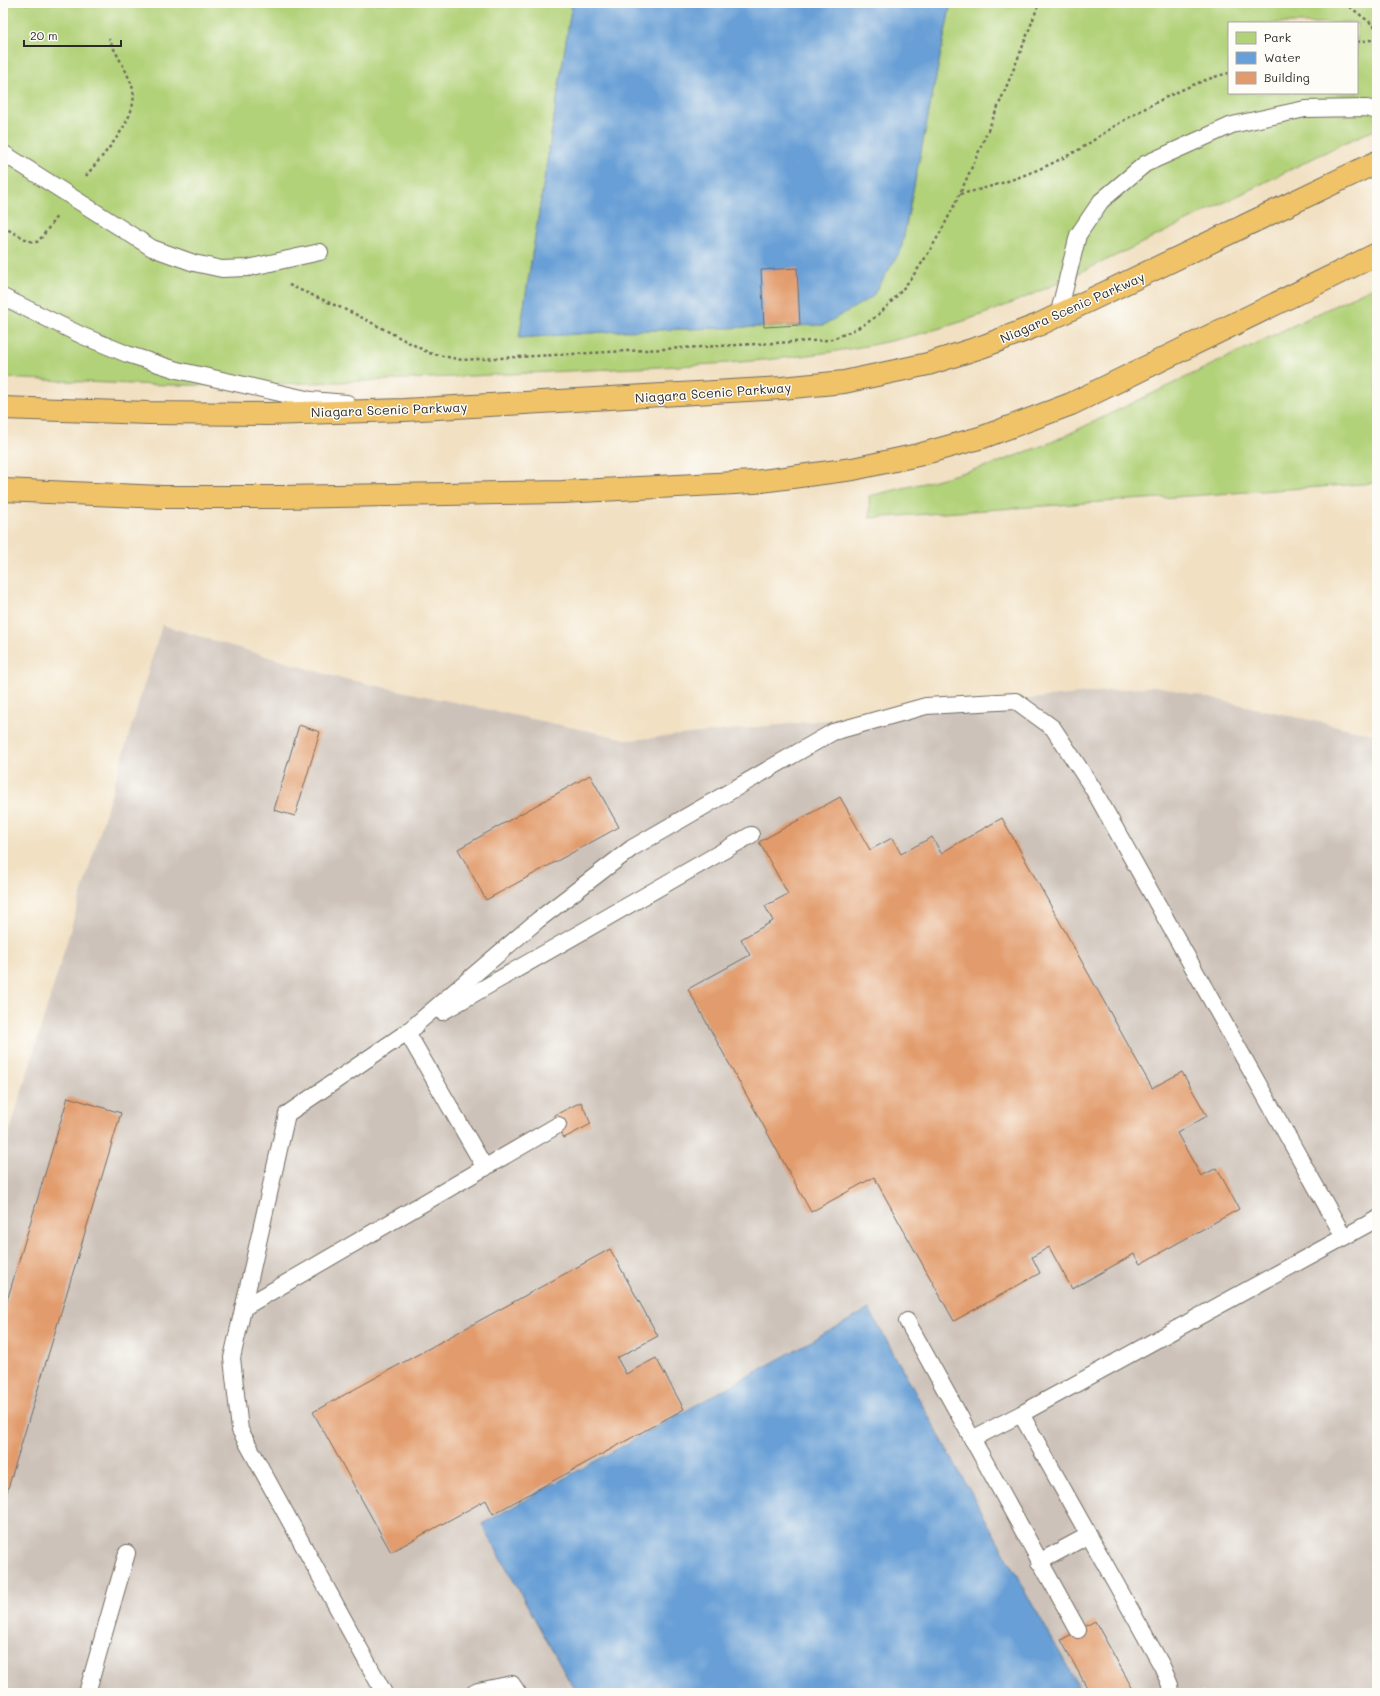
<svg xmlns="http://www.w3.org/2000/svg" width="1380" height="1696" viewBox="0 0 1380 1696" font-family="Mali,sans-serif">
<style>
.industrial{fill:#cdc2b9}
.green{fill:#b2d279;stroke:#6e7e52;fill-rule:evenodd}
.water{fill:#689fd6;stroke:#4a6580}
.building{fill:#e29b6c}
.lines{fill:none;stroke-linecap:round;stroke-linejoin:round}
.lane-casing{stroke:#706a60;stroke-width:18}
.highway-casing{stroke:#706a60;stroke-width:24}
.path{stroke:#706a60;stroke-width:2.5;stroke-dasharray:3 3;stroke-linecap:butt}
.lane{stroke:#fff;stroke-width:16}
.highway{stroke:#f0c369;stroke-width:22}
.labels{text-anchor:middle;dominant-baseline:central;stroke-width:3;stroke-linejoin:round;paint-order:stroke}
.street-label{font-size:13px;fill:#2b2b2b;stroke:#fdfcf7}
</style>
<rect width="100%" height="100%" fill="#fdfcf7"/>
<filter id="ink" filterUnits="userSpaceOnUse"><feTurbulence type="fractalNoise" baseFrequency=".025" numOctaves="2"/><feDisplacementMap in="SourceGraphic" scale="8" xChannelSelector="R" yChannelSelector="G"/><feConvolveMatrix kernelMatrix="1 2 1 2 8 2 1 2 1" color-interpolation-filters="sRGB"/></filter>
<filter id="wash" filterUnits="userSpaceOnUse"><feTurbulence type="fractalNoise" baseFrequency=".012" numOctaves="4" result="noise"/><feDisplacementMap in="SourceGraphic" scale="16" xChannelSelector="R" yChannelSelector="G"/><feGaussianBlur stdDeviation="0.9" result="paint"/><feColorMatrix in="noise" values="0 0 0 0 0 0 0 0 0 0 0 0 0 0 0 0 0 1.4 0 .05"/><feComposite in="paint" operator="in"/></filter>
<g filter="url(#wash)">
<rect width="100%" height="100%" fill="#f1e0c2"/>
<!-- industrial -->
<path class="industrial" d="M162 625 336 677 631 740 1156 686 1377 735V1693H3V1154Z"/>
<!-- green -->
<g class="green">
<path d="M3 3H572L519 338 619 331 824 325 901 250 951 3H1377V129L1346 142C1269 180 1192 219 1115 256 1058 283 1001 311 941 328 819 364 693 365 568 371 449 377 331 384 212 385 142 386 73 381 3 378ZM1229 23H1357V93H1229Z"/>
<path d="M1377 285V483L870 518 869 496 924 483 991 465 1052 442Z"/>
</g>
<!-- water -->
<g class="water">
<path d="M572 3H951L901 250 872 297 824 325 619 331 519 338Z"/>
<path d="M869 1309 1082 1693H576L482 1524Z"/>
</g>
<g id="blocks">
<!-- building -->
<g class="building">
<path d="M797 268 800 325 764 327 761 270Z"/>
<path d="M299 725 320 732 295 816 274 810Z"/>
<path d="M590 775 619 827 486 900 458 849Z"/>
<path d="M840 797 870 850 892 838 901 854 932 837 941 853 1002 818 1152 1088 1182 1072 1207 1116 1177 1133 1201 1176 1217 1168 1239 1209 1140 1264 1134 1254 1072 1289 1049 1247 1032 1257 1040 1273 954 1321 874 1177 811 1212 688 989 750 955 741 939 773 921 765 906 788 894 759 842Z"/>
<path d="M68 1097 121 1113 3 1505V1314Z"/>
<path d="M581 1102 591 1124 564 1138 553 1116Z"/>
<path d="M610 1249 658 1336 617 1358 626 1374 656 1358 684 1409 493 1514 486 1500 391 1552 313 1412Z"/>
<path d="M1095 1621 1135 1693H1090L1061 1640Z"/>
</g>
</g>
</g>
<g filter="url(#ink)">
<use href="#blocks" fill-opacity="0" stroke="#706a60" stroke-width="1"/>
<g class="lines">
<!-- lane casing -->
<g class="lane-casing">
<g id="lane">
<path d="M3 153 152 248 194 263 222 269 248 268 320 252"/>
<path d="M3 297 83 336 127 354 177 370 311 400 347 403"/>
<path d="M1058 316 1078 235 1101 201 1145 164 1232 125 1305 109 1367 108 1377 111"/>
<path d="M442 1012 751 835"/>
<path d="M416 1026 407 1032 485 1168"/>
<path d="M243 1308 558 1125"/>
<path d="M907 1321 1078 1630"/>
<path d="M972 1439 1021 1414"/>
<path d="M1039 1562 1089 1535"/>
<path d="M87 1693 127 1553"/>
<path d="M384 1693 240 1430 232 1358 287 1114 407 1032 538 920 632 848 833 732 926 706 1016 701 1053 728 1092 787 1344 1237 1377 1219"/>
<path d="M474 1693 478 1691 512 1684 518 1693"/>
<path d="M1171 1693 1170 1685 1162 1666 1021 1414 1344 1237"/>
</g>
</g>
<!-- highway casing -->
<g class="highway-casing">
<g id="highway">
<path d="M3 408 149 413 267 414 404 410 782 388 844 382 928 364 984 346 1038 325 1377 162"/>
<path d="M3 490 162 497H281L562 492 754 482 853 469 918 455 983 437 1071 404 1377 254"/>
</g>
</g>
<!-- path -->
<g class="path">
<path d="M1345 3 1377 28"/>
<path d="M1357 42 1377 39"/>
<path d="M86 176C103 154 142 116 132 86 127 71 116 54 109 39"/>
<path d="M960 194C1003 185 1042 170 1080 149 1093 141 1105 132 1118 124 1149 105 1194 81 1229 73"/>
<path d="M3 227 29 241 37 242 42 237 57 216"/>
<path d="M289 285 355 314 429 353 462 360 829 340C848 333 868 325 882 311 928 268 955 205 980 149 1001 100 1021 53 1039 3"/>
</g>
<!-- lane -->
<use href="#lane" class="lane"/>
<!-- highway -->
<use href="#highway" class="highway"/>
</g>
</g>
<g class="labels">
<!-- street labels -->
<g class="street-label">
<text transform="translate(1072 307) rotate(-24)">Niagara Scenic Parkway</text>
<text transform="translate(713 392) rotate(-4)">Niagara Scenic Parkway</text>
<text transform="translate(389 409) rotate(-2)">Niagara Scenic Parkway</text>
</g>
</g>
<!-- margin -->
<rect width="1380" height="1696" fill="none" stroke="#fdfcf7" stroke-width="16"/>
<!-- legend -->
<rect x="1228" y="22" width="130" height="72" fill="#fdfcf7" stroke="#a9a8a5"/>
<rect x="1236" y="32" width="20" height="12" fill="#b2d279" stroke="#a9a8a5"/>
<text x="1264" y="42" font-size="12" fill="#2b2b2b">Park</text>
<rect x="1236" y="52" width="20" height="12" fill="#689fd6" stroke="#a9a8a5"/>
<text x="1264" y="62" font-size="12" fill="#2b2b2b">Water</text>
<rect x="1236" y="72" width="20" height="12" fill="#e29b6c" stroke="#a9a8a5"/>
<text x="1264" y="82" font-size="12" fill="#2b2b2b">Building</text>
<!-- scale -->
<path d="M24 40v6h97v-6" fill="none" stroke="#2b2b2b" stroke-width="2"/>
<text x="30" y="40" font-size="12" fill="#2b2b2b" stroke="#fdfcf7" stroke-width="3" paint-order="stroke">20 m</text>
</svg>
